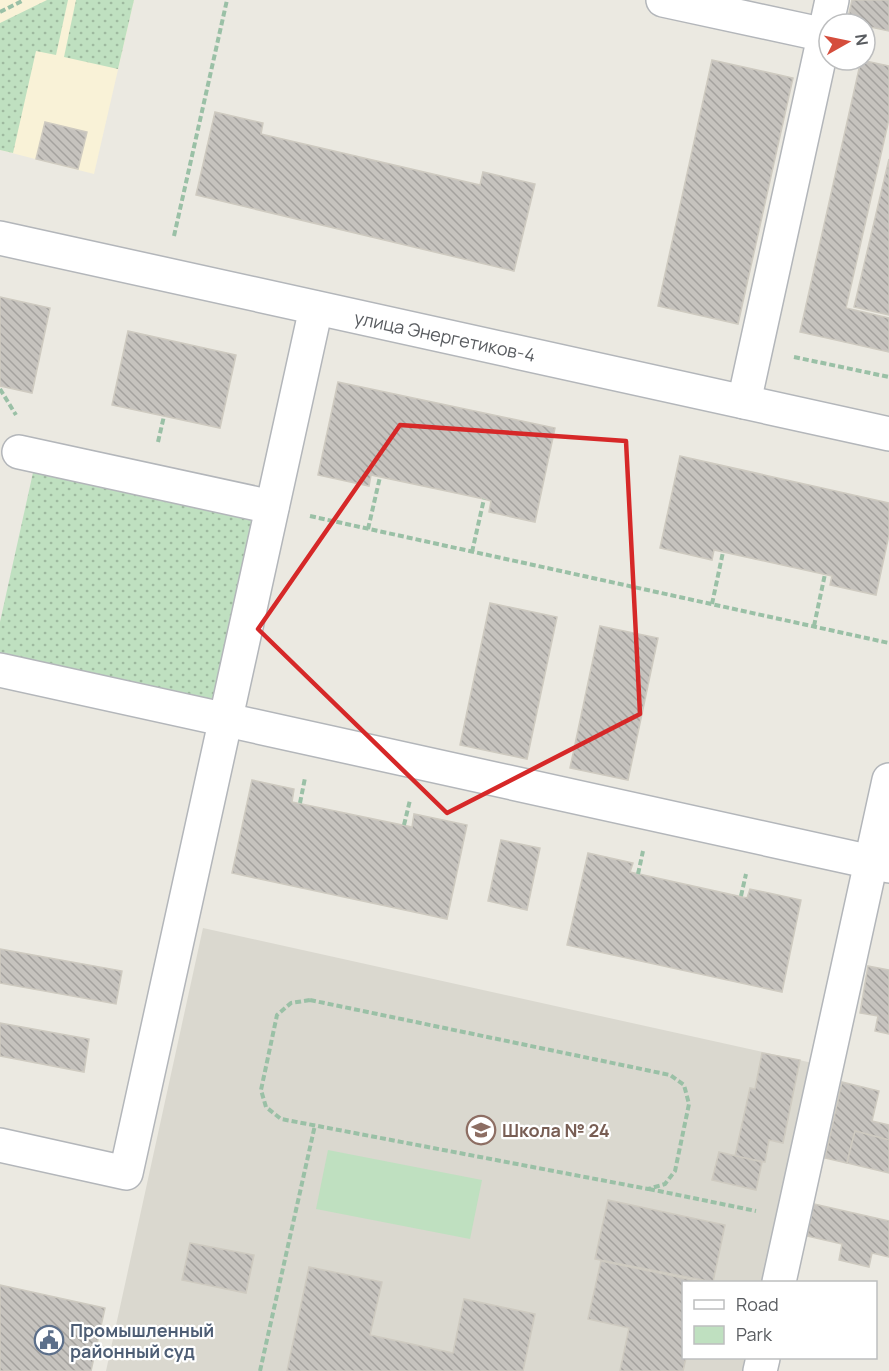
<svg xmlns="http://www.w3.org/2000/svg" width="889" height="1371" viewBox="0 0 889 1371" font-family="Manrope,sans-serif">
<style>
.commercial{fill:#f9f2d7}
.education{fill:#dad8cf}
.grass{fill:url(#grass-dots)}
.green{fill:#bfe0c0}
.building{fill:url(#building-back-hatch);stroke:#cecac0;stroke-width:1.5}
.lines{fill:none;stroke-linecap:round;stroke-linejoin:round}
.minor-casing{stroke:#b3b6ba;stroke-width:36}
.path{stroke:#9ac0a6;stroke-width:4;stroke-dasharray:6 3;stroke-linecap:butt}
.minor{stroke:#fff;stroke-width:33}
.marked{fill:none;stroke:#d62828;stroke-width:4.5;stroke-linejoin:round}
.labels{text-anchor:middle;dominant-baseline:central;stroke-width:4.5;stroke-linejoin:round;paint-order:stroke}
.street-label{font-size:18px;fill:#595c60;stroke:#fff}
.education-label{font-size:18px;font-weight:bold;fill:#785e54;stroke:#fff;text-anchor:start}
.service-label{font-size:18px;font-weight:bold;fill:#4e5e75;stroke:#fff;text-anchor:start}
</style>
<defs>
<pattern id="grass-dots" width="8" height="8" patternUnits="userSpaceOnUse" patternTransform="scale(1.5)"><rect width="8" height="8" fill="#bfe0c0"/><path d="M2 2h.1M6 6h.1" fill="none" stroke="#9eb99f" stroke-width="1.8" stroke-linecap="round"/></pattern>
<pattern id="building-back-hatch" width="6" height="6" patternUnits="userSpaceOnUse" patternTransform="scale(1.5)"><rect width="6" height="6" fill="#c6c3be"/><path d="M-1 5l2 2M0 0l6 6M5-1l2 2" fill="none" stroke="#a4a29e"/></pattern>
</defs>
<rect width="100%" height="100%" fill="#ebe9e1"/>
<!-- commercial -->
<path class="commercial" d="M0 0H134L94 174 0 150Z"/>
<!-- education -->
<path class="education" d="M203 928 817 1064 768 1282H684V1358H751L748 1371H106Z"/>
<!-- grass -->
<g class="grass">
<path d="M47 0H68L56 55 36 51 13 153 0 150V23Z"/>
<path d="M76 0H134L118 69 64 57Z"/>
<path d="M34 468 257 518 216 702 0 654V622Z"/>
</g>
<!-- green -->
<path class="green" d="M328 1150 482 1180 470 1239 316 1209Z"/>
<!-- building -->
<g class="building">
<path d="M852 0H889V31L847 22Z"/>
<path d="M712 60 793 78 738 324 658 306Z"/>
<path d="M861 60 889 66V119L846 308 889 318V352L800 332Z"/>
<path d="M215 112 263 123 261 134 480 185 483 172 535 184 514 271 196 195Z"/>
<path d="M45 122 87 132 78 169 36 159Z"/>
<path d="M889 159V315L854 307Z"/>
<path d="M0 297 50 308 32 393 0 386Z"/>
<path d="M128 331 236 355 220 428 112 405Z"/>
<path d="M338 382 555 428 535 522 489 512 491 501 484 499 371 475 369 486 318 475Z"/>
<path d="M680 456 889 503V535L876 595 830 585 832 576 714 550 712 560 660 548Z"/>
<path d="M490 603 557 617 527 759 460 745Z"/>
<path d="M600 626 658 638 628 780 570 768Z"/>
<path d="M252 780 294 789 292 802 412 827 414 814 467 825 447 919 232 873Z"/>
<path d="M501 840 540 848 527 910 488 901Z"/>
<path d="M588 853 633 863 630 872 747 898 750 889 801 900 782 992 567 945Z"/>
<path d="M0 949 122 971 116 1004 0 983Z"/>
<path d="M868 966 889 970V1034L875 1031 878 1016 860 1013Z"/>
<path d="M0 1023 89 1039 84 1072 0 1056Z"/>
<path d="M762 1053 800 1060 783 1143 769 1140 765 1162 735 1156 750 1088 755 1089Z"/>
<path d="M842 1082 879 1091 872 1121 889 1125V1140L855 1131 847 1163 825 1158Z"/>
<path d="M855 1131 889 1140V1173L847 1163Z"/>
<path d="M719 1152 762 1162 756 1190 712 1180Z"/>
<path d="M608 1200 725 1225 713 1282 595 1259Z"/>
<path d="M814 1204 889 1221V1257L872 1253 869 1267 839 1260 842 1244 807 1236Z"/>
<path d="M190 1243 254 1255 246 1293 182 1280Z"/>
<path d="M601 1261 702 1282H684V1358H686L683 1371H620L629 1328 588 1319Z"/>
<path d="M309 1267 382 1282 370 1335 453 1353 464 1299 535 1314 523 1371H287Z"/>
<path d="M0 1285 105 1308 91 1371H0Z"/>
</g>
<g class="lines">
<!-- minor casing -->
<g class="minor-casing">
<g id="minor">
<path d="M663 0 825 35"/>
<path d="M0 238 889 434"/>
<path d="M744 402 832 0"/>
<path d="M19 452 272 507"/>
<path d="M0 670 889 866"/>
<path d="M0 1145 126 1173 316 308"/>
<path d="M779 1282 889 780"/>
<path d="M760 1371 763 1358"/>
</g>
</g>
<!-- path -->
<g class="path">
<path d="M0 12 24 0"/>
<path d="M174 236 227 0"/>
<path d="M794 357 889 377"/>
<path d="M0 389 16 415"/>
<path d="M158 442 164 416"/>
<path d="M310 516 889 643"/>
<path d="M368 529 380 477"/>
<path d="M472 552 484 499"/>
<path d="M712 604 723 552"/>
<path d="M814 626 825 574"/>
<path d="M300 803 305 778"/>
<path d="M404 825 410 800"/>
<path d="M638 874 643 851"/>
<path d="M741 896 746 874"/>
<path d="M310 1000 670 1075 684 1085 689 1104 675 1171 665 1184 648 1189 281 1119 266 1107 261 1090 277 1015 291 1003Z"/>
<path d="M649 1189 756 1211"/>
<path d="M260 1371 315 1125"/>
</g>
<!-- minor -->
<use href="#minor" class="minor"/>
</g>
<!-- marked area -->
<path class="marked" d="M400 425 626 441 640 714 447 813 258 629Z"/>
<!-- icons -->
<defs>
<g id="school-ring" transform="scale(1.5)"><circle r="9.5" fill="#fff" stroke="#8d6e63" stroke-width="1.5"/><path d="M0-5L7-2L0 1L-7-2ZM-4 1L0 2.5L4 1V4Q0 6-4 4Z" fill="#8d6e63"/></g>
<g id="civic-ring" transform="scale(1.5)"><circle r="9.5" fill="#fff" stroke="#5c6f8a" stroke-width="1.5"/><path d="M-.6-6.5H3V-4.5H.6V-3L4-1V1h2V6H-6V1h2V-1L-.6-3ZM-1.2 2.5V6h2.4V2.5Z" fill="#5c6f8a"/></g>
</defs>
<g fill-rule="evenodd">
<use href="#school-ring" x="481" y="1130"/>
<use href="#civic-ring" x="49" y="1340"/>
</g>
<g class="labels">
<!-- street labels -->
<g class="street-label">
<text transform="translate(445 336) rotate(12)">улица Энергетиков-4</text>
</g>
<!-- education labels -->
<g class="education-label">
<text x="502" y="1130">Школа № 24</text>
</g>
<!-- service labels -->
<g class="service-label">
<text x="70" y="1330">Промышленный<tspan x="70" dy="21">районный суд</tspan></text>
</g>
</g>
<!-- legend -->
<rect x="682" y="1281" width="195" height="78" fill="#ffffff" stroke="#bdbebf" stroke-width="1.5"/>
<rect x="694" y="1300" width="30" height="9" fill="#ffffff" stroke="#bdbebf" stroke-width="1.5"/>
<text x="736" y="1311" font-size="18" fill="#595c60">Road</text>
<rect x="694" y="1326" width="30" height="18" fill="#bfe0c0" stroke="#bdbebf" stroke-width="1.5"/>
<text x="736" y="1341" font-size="18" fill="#595c60">Park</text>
<!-- north arrow -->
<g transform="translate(847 42) rotate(81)"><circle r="28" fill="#ffffff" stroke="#bdbebf" stroke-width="1.5"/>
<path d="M0-4.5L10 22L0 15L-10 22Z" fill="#d54d3c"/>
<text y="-9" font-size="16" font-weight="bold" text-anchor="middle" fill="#595c60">N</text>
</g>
</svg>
